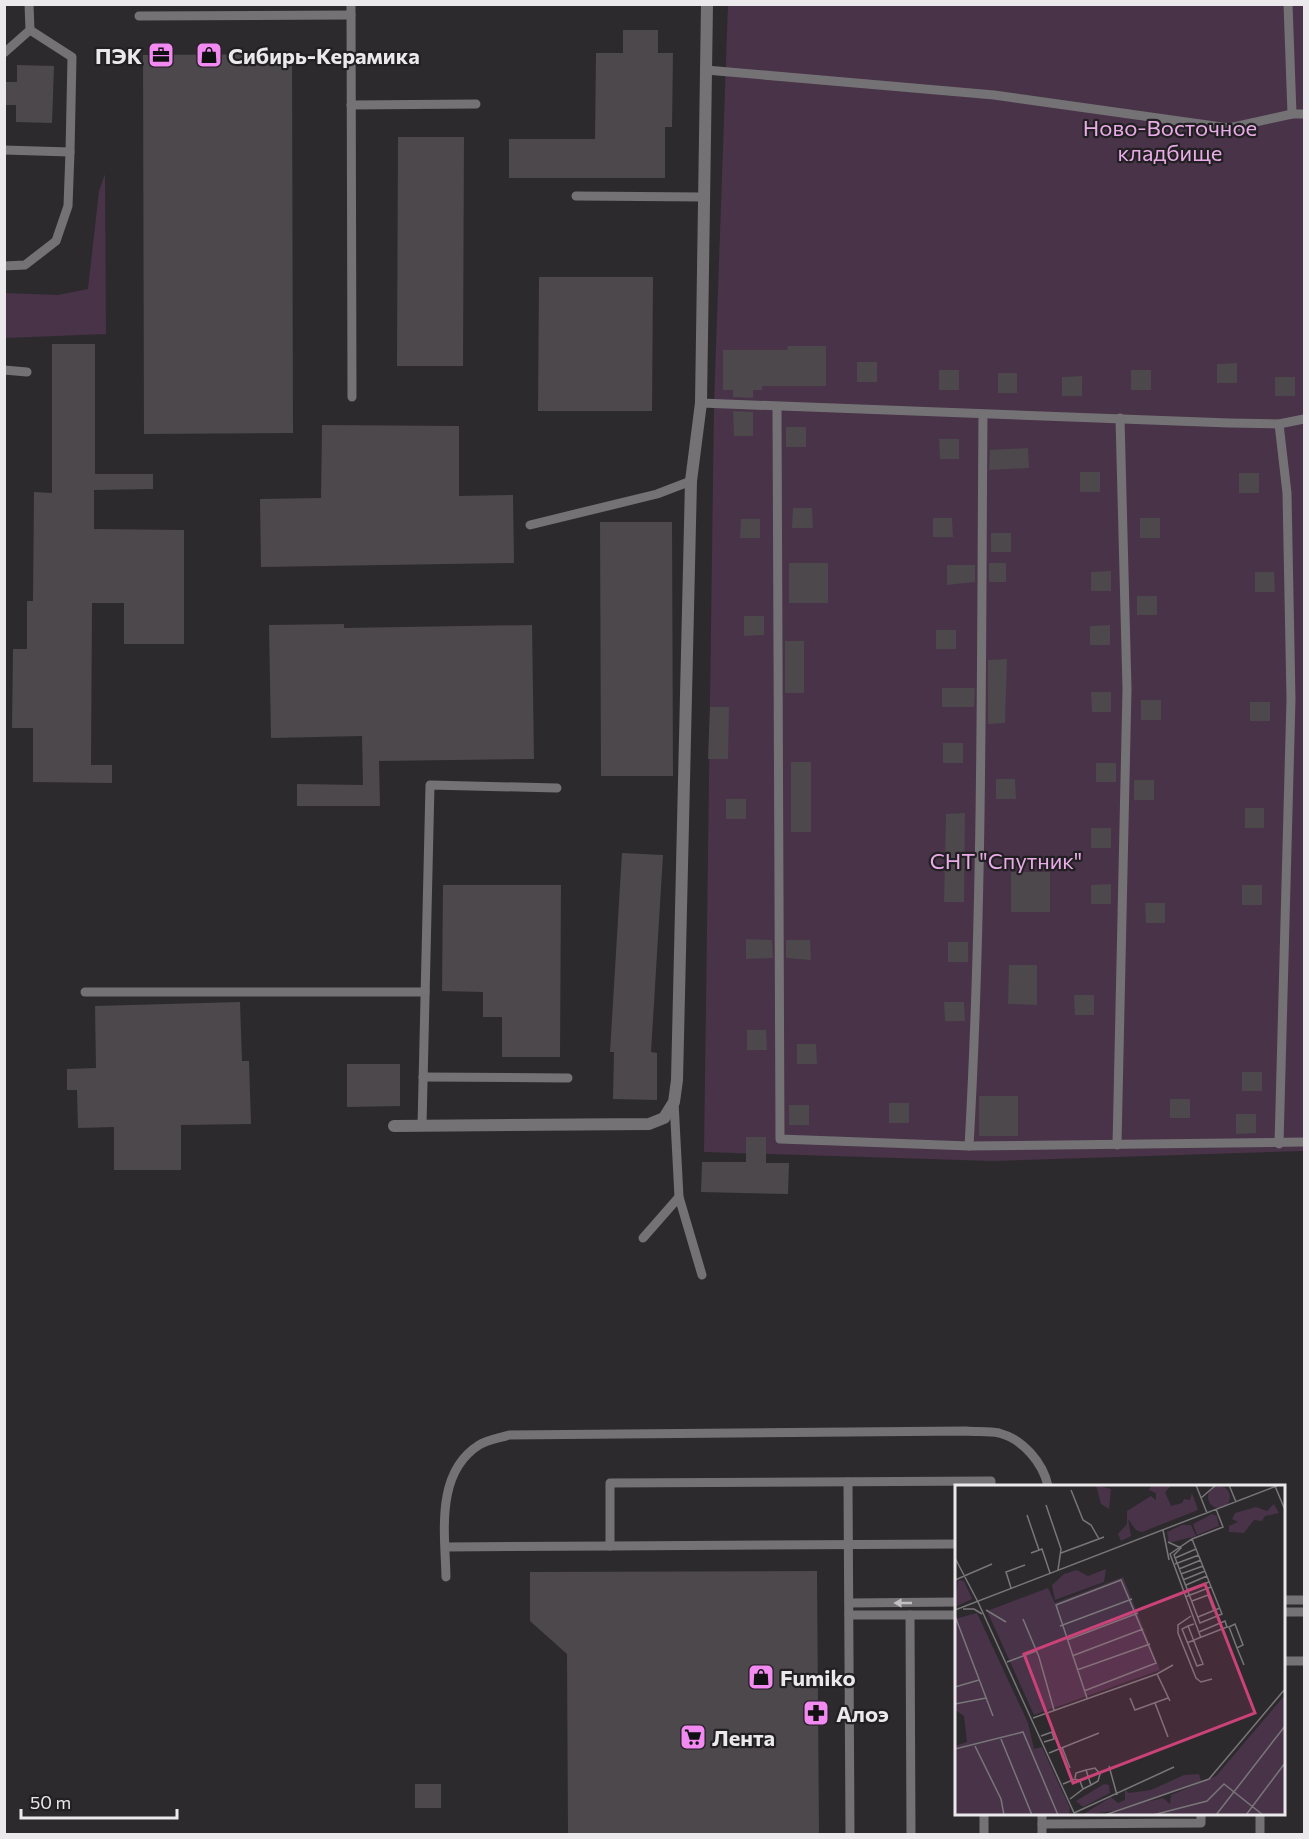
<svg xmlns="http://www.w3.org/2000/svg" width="1309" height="1839" viewBox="0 0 1309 1839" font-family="Commissioner,sans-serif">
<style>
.green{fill:#483348}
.building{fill:#4c484c}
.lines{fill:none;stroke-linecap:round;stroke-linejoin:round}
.lane{stroke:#747274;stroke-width:9}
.street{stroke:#747274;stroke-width:12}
.oneway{fill:#c1bfc1}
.labels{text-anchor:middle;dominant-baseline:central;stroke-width:4.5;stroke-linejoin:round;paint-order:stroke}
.poi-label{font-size:22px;font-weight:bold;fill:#ebe9eb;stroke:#232023;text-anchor:start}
.park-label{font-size:22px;fill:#e9ace7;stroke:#232023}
.inset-road{fill:none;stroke:#797679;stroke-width:1.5}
.view{fill:#ca4278;fill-opacity:0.15;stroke:#ca4278;stroke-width:3}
.inset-edge{fill:none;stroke:#ebe9eb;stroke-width:3}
</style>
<rect width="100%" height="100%" fill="#2d2a2d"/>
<!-- green -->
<g class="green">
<path d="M728 5H1304V1151L992 1161 704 1152 714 404Z"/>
<path d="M105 174 106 334 5 338V293L58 295 88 289 99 191Z"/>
</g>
<!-- building -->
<g class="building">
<path d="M623 30H658V53H673L672 127H665V178H509V139H595L596 53H623Z"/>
<path d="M292 54 293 433 144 434 143 55Z"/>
<path d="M17 65 54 66 52 123 16 122V105H4V82H17Z"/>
<path d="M398 137H464L463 366H397Z"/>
<path d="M539 277H653L652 411H538Z"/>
<path d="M52 344H95V474H153V489L94 490V529L184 530V644H124V603H92L91 765H112V783L33 782V728H12L13 649H27V601H33L34 492 52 493Z"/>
<path d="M788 346H826V386H762V390H753V398L733 397V390H723V350H787Z"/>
<rect x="857" y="362" width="20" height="20"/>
<path d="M1237 363V383H1217V364Z"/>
<rect x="939" y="370" width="20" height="20"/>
<rect x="1131" y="370" width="20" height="20"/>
<rect x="998" y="373" width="19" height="20"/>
<path d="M1082 376V396H1062V377Z"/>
<rect x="1275" y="377" width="20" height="19"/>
<path d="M733 411 753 412V436H734Z"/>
<path d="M322 425 459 426V496L513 495 514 563 261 567 260 499 321 498Z"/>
<rect x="786" y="427" width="20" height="20"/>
<path d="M939 439H959V459H940Z"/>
<path d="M1028 448 1029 468 989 470 990 450Z"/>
<rect x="1080" y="472" width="20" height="20"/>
<rect x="1239" y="473" width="20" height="20"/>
<path d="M793 508H812L813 528H792Z"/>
<path d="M933 518H952L953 537H933Z"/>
<rect x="1140" y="518" width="20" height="20"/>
<path d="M741 519H760V538H740Z"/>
<path d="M600 522H672L673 776H601Z"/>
<rect x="991" y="533" width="20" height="19"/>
<rect x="789" y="563" width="39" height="40"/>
<rect x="989" y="563" width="17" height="19"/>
<path d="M947 565H975V582L947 585Z"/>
<path d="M1111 571V591H1091V572Z"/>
<path d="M1255 572H1274L1275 592H1255Z"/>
<rect x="1137" y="596" width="20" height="19"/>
<path d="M744 616H764V635L744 636Z"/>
<path d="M344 624V628L532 625 534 759 379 761 380 806H297V784L363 785 362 736 271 738 269 625Z"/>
<path d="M1110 625V645H1090V626Z"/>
<rect x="936" y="630" width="20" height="19"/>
<rect x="785" y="641" width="19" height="52"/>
<path d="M1007 659 1005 723 988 724V660Z"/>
<path d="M942 688H975L974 707H942Z"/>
<path d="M1091 692H1111V712H1092Z"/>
<rect x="1141" y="700" width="20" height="20"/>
<rect x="1250" y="702" width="20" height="19"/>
<path d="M710 707H729L728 759H708Z"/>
<rect x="943" y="743" width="20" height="20"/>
<rect x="791" y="762" width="20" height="70"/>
<rect x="1096" y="763" width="20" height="19"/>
<path d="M996 779H1015L1016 799H996Z"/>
<rect x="1134" y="780" width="20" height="20"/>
<rect x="726" y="799" width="20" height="20"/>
<rect x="1245" y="808" width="19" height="20"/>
<path d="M965 813 964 902H944L946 814Z"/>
<rect x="1091" y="828" width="20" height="20"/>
<path d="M622 853 663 855 651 1052 657 1053V1100L613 1099 614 1052H610Z"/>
<rect x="1011" y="872" width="39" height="40"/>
<path d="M1111 884V904H1091V885Z"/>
<path d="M443 885H561L560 1057H502V1017H483V992L442 991Z"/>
<rect x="1242" y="885" width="20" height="20"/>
<path d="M1145 903H1165V923H1146Z"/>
<path d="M746 939 772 940 773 958 746 959Z"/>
<path d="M786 940H810L811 960 786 958Z"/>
<rect x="948" y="942" width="20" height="20"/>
<path d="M1009 965H1037V1005L1008 1004Z"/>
<path d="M1074 995H1094V1015H1075Z"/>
<path d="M240 1002 242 1061H249L251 1124 181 1125V1170H114V1127L78 1128 77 1090H67V1069L96 1068 95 1006Z"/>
<path d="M944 1002H964L965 1021H945Z"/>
<path d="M747 1030H766L767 1050H747Z"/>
<path d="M797 1044H816L817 1064H797Z"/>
<path d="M347 1064H400V1106L347 1107Z"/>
<rect x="1242" y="1072" width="20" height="19"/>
<rect x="979" y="1096" width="39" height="40"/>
<rect x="1170" y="1099" width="20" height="19"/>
<rect x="889" y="1103" width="20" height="20"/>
<rect x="789" y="1105" width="20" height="20"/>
<path d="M1236 1114H1256V1133L1236 1134Z"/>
<path d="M746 1137H766V1163H789L788 1194 701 1192 702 1162H746Z"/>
<path d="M817 1571 819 1834H568L567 1654 530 1621V1572Z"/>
<rect x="415" y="1784" width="26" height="24"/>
</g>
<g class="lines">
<!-- lane -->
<g class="lane">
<path d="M351 4 352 397"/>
<path d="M1288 4 1292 114"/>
<path d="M139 16 351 15"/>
<path d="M4 53 30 30 29 4"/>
<path d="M706 70 994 95 1229 128 1292 114H1304"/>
<path d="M351 105 476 104"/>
<path d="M4 150 70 152 72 57 30 30"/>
<path d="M576 196 703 197"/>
<path d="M4 266 25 265 56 241 68 206 70 152"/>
<path d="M4 370 27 372"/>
<path d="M701 403 1229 423 1279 424 1304 419"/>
<path d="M777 407 780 1139 969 1146 1304 1142"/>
<path d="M1279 424 1287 493 1291 699 1279 1144"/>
<path d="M530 525 657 494 691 481"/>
<path d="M85 992H425"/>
<path d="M423 1077 568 1078"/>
<path d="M674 1102 679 1197 702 1275"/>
<path d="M422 1126 430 785 557 788"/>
<path d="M1117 1145 1127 689 1120 418"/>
<path d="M969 1146C983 902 981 658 983 415"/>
<path d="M643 1238 679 1197"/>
<path d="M848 1482 850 1834"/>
<path d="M956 1544 610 1546V1483L991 1481V1486"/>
<path d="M446 1547 610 1546"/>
<path d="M446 1577C445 1533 435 1473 479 1445 487 1440 500 1438 509 1435L966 1431C976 1432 989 1431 999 1433 1023 1439 1043 1463 1048 1486"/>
<path d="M1284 1600H1304"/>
<path d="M849 1603 956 1602"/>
<path d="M1284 1612H1304"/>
<path d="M849 1615H956"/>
<path d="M910 1615 911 1834"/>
<path d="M1284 1661H1304"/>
<path d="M984 1814V1834"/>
<path d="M1042 1814V1834"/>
<path d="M1260 1814V1834"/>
<path d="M1042 1824 1201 1823V1814"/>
</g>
<!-- street -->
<path class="street" d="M394 1126 649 1124 664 1118 674 1102 677 1080 691 481 701 403 707 4"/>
</g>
<!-- one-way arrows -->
<defs><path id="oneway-solid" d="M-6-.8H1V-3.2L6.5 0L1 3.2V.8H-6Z" transform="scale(1.5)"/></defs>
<use class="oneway" href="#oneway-solid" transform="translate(903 1603) rotate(180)"/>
<!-- icons -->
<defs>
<g id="office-square" transform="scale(1.35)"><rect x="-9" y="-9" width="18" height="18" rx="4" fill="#f28af2" stroke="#232023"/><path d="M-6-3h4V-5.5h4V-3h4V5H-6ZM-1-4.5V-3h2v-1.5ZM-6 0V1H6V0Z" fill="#111"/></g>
<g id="shop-square" transform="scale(1.35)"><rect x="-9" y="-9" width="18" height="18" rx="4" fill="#f28af2" stroke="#232023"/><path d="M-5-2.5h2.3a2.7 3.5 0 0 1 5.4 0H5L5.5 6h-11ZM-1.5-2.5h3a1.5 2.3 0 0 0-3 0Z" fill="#111"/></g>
<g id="pharmacy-square" transform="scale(1.35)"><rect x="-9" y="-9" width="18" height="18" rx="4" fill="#f28af2" stroke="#232023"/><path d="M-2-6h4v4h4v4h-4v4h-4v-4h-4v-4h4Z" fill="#111"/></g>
<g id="supermarket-square" transform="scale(1.35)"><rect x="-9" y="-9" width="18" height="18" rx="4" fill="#f28af2" stroke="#232023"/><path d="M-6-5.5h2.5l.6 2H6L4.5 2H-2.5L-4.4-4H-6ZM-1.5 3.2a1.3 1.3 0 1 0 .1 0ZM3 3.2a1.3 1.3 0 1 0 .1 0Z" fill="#111"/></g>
</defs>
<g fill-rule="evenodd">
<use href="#office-square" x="161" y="55"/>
<use href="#shop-square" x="209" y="55"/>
<use href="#shop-square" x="761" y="1677"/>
<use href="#pharmacy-square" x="816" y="1713"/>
<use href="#supermarket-square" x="693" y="1737"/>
</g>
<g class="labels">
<!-- poi labels -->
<g class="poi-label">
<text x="142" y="55" text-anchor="end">ПЭК</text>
<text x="228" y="55">Сибирь-Керамика</text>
<text x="780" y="1677">Fumiko</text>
<text x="836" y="1713">Алоэ</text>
<text x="712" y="1737">Лента</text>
</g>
<!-- park labels -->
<g class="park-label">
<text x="1170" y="127">Ново-Восточное<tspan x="1170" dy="25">кладбище</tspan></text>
<text x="1006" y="860">СНТ "Спутник"</text>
</g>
</g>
<!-- overview -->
<g transform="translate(955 1485)">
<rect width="330" height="330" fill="#2d2a2d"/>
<path d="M141 0 156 4 154 24 146 19ZM196 0H217L210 7 216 21 227 18 229 14 235 15 237 8 243 25 187 47 181 45 173 34 176 51 166 56 163 49 172 39V26L196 11 201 15V8L194 5ZM253 12a11 11 0 1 1 22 0a11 11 0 1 1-22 0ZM319 19 324 28 310 31 307 36 299 35 289 48 274 47V41L283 37 277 34 280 28 301 22 312 26ZM257 29 262 31 264 41 242 50 238 39ZM227 40H236L241 51 214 58 212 47ZM151 84 149 97 100 115 97 100 109 89 122 85 133 91ZM168 92 205 185 79 230 32 126 93 103 100 118ZM3 95 9 96 17 114 0 122ZM22 128 73 238 79 264 87 262 115 323 114 330H0V261L12 257 9 231 0 225V134ZM330 210V330H155L167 325 127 330 156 312 163 318 170 315V305L174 308 196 305 229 290 244 289 246 296 192 317 208 313 215 319 216 310 261 291ZM149 299 154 300 155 308 128 322 121 316Z" fill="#483348"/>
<path class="inset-road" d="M241 0 252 28M274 0 281 17M320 1 330 25M116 5 128 35 136 40 144 54M246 13 261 0M91 20 106 64 103 85M72 30 84 65M208 45 214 75M213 57 226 63 219 70 245 138 267 129 237 54M76 68 87 64 95 88M106 68 149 52M0 73 23 117M220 73 241 64M220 79 244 70M224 84 246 75M226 89 248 81M0 95 37 79M228 95 250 86M231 100 252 91M56 103 51 87 70 80M232 105 254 97M230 112 256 102M237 116 253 110 259 126M23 117 120 330M8 124H19L27 129M0 125 324 0M31 125 51 137M0 131 38 231M236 131 223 140V148L241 193 246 197 257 194M243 132 265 123M68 134 84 172 99 225M105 141 177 114M233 141 248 179 242 181 227 144 233 141 239 139M244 147 270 136 272 142M246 153 215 69 237 54 268 42 261 24M112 155 183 128M232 158 244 153 272 142H274L280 139 288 160 282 163 274 142M282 163 289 180M117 171 188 144M52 177 81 166M122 185 195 159M202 189 218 180M0 202 24 195M129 206 201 178 166 95 101 120 132 213M175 213 180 225 213 213M200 218 213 252M0 219 31 213M78 233 202 189 215 216M86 251 97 247 99 254 89 257M46 254 77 330M20 261 46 314 49 330M107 262 115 283M0 264 68 247 103 330M94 268 144 248M154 281 162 310M131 285 140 283 145 289 143 296 136 300M120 293 121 288 131 285 136 300 128 304M108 299 120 294 125 296 128 304 115 314M119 328 219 282M150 330 254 294 330 204M198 330 252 316 269 299 308 330M261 330 330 241M291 330 330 278"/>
<path class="view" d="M250 99 300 228 118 298 69 169Z"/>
<rect width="330" height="330" class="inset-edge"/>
</g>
<!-- border -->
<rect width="1309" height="1839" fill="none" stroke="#ebe9eb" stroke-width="12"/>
<!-- scale -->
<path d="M21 1809v9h156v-9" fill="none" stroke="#ebe9eb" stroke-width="3"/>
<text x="30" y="1809" font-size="18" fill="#ebe9eb" stroke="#232023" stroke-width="4.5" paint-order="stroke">50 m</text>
</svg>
